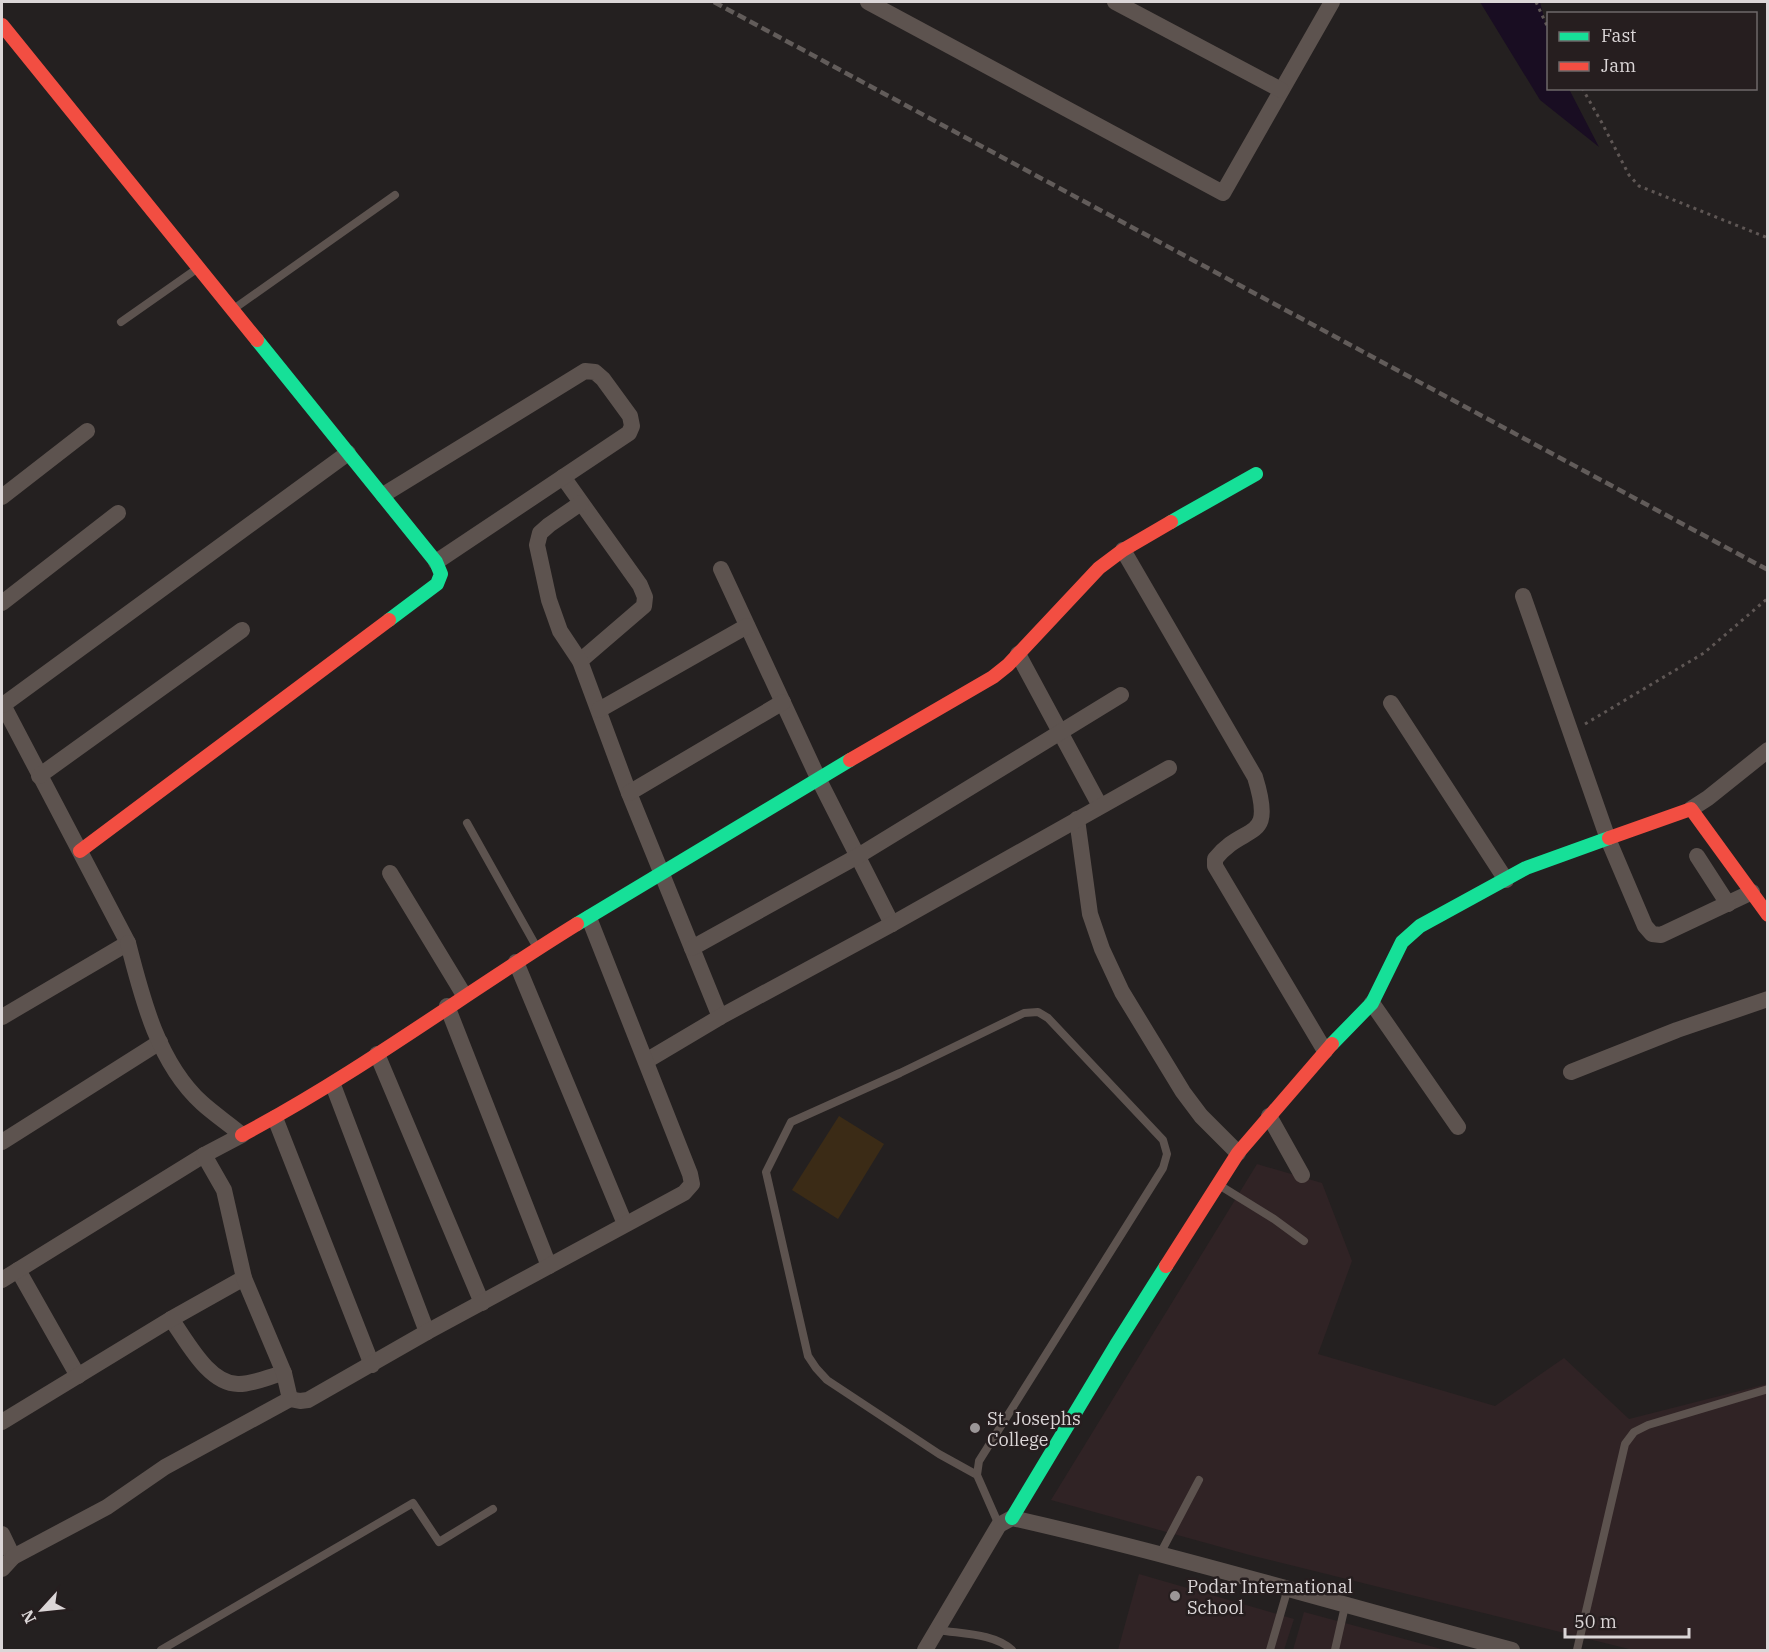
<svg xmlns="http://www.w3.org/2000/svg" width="1769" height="1652" viewBox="0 0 1769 1652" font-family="'IBM Plex Serif',serif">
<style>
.built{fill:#302325}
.green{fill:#3b2b16}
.water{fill:#190d22}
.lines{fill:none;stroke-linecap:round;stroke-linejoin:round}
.path{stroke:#5f5755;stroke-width:3;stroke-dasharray:3 4.5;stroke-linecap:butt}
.lane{stroke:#5d534f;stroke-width:8}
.street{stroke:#5d534f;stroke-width:16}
.fast{stroke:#16e098;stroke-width:14}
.jam{stroke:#f24e42;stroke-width:14}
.rail{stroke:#625c5a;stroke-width:4.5;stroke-dasharray:9 4.5;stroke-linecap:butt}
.poi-dot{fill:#9b9697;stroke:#261e1f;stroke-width:2}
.labels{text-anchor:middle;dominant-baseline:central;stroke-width:5;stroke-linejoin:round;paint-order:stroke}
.poi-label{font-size:18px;fill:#dbd6d7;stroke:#261e1f;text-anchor:start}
</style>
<rect width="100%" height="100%" fill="#242020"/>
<!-- built -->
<g class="built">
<path d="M1257 1164 1322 1183 1352 1261 1318 1354 1495 1406 1564 1358 1629 1419 1767 1384V1650H1633L1246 1554 1051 1500Z"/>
<path d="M1139 1574 1294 1619 1284 1650H1118Z"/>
<path d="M1304 1612 1445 1650H1293Z"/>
</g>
<!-- green -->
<path class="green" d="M839 1116 884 1144 838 1219 792 1190Z"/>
<!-- water -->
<path class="water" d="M1480 2H1540L1548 33V88L1569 89 1599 147 1540 100Z"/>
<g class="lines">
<!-- path -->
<g class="path">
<path d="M1536 2 1548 28"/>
<path d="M1582 88 1602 123 1629 175 1639 186 1768 238"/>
<path d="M1585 724 1704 653 1768 598"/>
</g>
<!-- lane -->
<g class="lane">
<path d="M235 308 395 195"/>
<path d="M121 322 198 268"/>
<path d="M467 823 536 946"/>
<path d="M1219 1185 1274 1219 1304 1241"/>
<path d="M977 1475 939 1454 827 1380 816 1368 808 1356 766 1172 791 1122 900 1073 1024 1013 1038 1012 1048 1018 1163 1140 1167 1154 1163 1168 979 1461 977 1475 999 1525"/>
<path d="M1160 1554 1199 1480"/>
<path d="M938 1630C961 1634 994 1633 1012 1650"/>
<path d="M161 1650 413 1503 439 1542 493 1509"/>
<path d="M1270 1650 1288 1588"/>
<path d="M1335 1650 1345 1606"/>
<path d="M1577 1650 1625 1444 1634 1432 1648 1425 1768 1389"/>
</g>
<!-- street -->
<g class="street">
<path d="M868 2 1223 193 1332 2"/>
<path d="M1115 2 1281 90"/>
<path d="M563 477 640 585 645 597 644 606 580 661"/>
<path d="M383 495 585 371 595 372 603 379 630 416 632 426 629 433 436 562"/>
<path d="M2 497 87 431"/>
<path d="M581 503 549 525 540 533 537 545 549 600 560 631 580 661 629 793 720 1017"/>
<path d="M1123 550 1255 777C1276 845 1245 821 1215 859V866L1325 1051"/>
<path d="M721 569 818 778 892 924"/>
<path d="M1523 596 1608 839 1645 926 1652 934 1661 935 1752 892"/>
<path d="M2 603 118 513"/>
<path d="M1018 654 1100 806"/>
<path d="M2 703 128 943 2 1017"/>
<path d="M1391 703 1506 880"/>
<path d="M3 705 348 453"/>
<path d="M599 710 747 626"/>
<path d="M39 776 242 630"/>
<path d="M629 793 783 702"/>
<path d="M1691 809 1708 798 1768 750"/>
<path d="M1077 819 1090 914 1102 949 1122 992 1183 1092 1201 1116 1238 1153"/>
<path d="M1697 856 1728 904"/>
<path d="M390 873 464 995"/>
<path d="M692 948 858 856 1121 695"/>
<path d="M516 962 625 1224"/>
<path d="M1372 1003 1458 1127"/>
<path d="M447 1006 549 1266"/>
<path d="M377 1054 482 1303"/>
<path d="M646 1061 720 1017 892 924 1169 768"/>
<path d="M1571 1072 1677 1030 1768 999"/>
<path d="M333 1085 427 1332"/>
<path d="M1269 1116 1302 1175"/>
<path d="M275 1118 372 1365"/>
<path d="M2 1142 160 1042"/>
<path d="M18 1270 78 1376"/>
<path d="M2 1280 204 1155"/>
<path d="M171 1319C187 1341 209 1385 239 1384 254 1384 270 1376 284 1373"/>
<path d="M290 1399 300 1401 308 1400 427 1332 684 1193 692 1184 690 1174 589 918"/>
<path d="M2 1422 171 1319 244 1278"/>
<path d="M2 1534 13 1557 2 1569"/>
<path d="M13 1557 107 1507 165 1467 290 1399 284 1373 244 1278 224 1190 204 1155 242 1135C229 1124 214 1114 202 1103 158 1063 142 998 128 943"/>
<path d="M925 1650 999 1525 1012 1518C1180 1556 1345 1606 1512 1650"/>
</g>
<!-- fast -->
<g class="fast">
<path d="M257 340 436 562 441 574 437 584 389 620"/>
<path d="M1171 522 1256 474"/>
<path d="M577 924 850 760"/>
<path d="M1332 1044 1372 1003 1402 942 1420 926 1526 868 1609 838"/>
<path d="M1012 1518 1116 1345 1166 1266"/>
</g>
<!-- jam -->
<g class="jam">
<path d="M2 25 257 340"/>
<path d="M850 760 993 677 1008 665 1099 568 1123 550 1171 522"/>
<path d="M1609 838 1691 809 1768 915"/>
<path d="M80 851 389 620"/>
<path d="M242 1135C359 1073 465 993 577 924"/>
<path d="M1166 1266 1238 1153 1332 1044"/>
</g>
<!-- rail -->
<path class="rail" d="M714 2 1768 570"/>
</g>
<!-- markers -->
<g class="poi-dot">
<circle cx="975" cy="1428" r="6"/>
<circle cx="1175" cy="1596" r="6"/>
</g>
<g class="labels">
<!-- poi labels -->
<g class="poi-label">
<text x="987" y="1418">St. Josephs<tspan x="987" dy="21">College</tspan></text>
<text x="1187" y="1586">Podar International<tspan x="1187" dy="21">School</tspan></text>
</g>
</g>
<!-- border -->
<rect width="1769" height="1652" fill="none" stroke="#dbd6d7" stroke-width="6"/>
<!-- legend -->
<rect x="1547" y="12" width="210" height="78" fill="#261e1f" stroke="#6e6869" stroke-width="1.5"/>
<rect x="1559" y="32" width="30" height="9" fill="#16e098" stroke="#6e6869" stroke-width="1.5"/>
<text x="1601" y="42" font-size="18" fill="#dbd6d7">Fast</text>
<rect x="1559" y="62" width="30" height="9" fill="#f24e42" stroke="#6e6869" stroke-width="1.5"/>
<text x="1601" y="72" font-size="18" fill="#dbd6d7">Jam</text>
<!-- north arrow -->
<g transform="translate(42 1610) rotate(243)" stroke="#261e1f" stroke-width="4.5" paint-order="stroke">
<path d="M0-4.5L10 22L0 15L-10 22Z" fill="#dbd6d7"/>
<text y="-9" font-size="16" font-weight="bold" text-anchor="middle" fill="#dbd6d7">N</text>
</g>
<!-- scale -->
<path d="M1565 1628v9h124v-9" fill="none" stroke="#dbd6d7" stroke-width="3"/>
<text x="1574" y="1628" font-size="18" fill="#dbd6d7" stroke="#261e1f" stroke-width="4.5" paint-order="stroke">50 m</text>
</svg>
